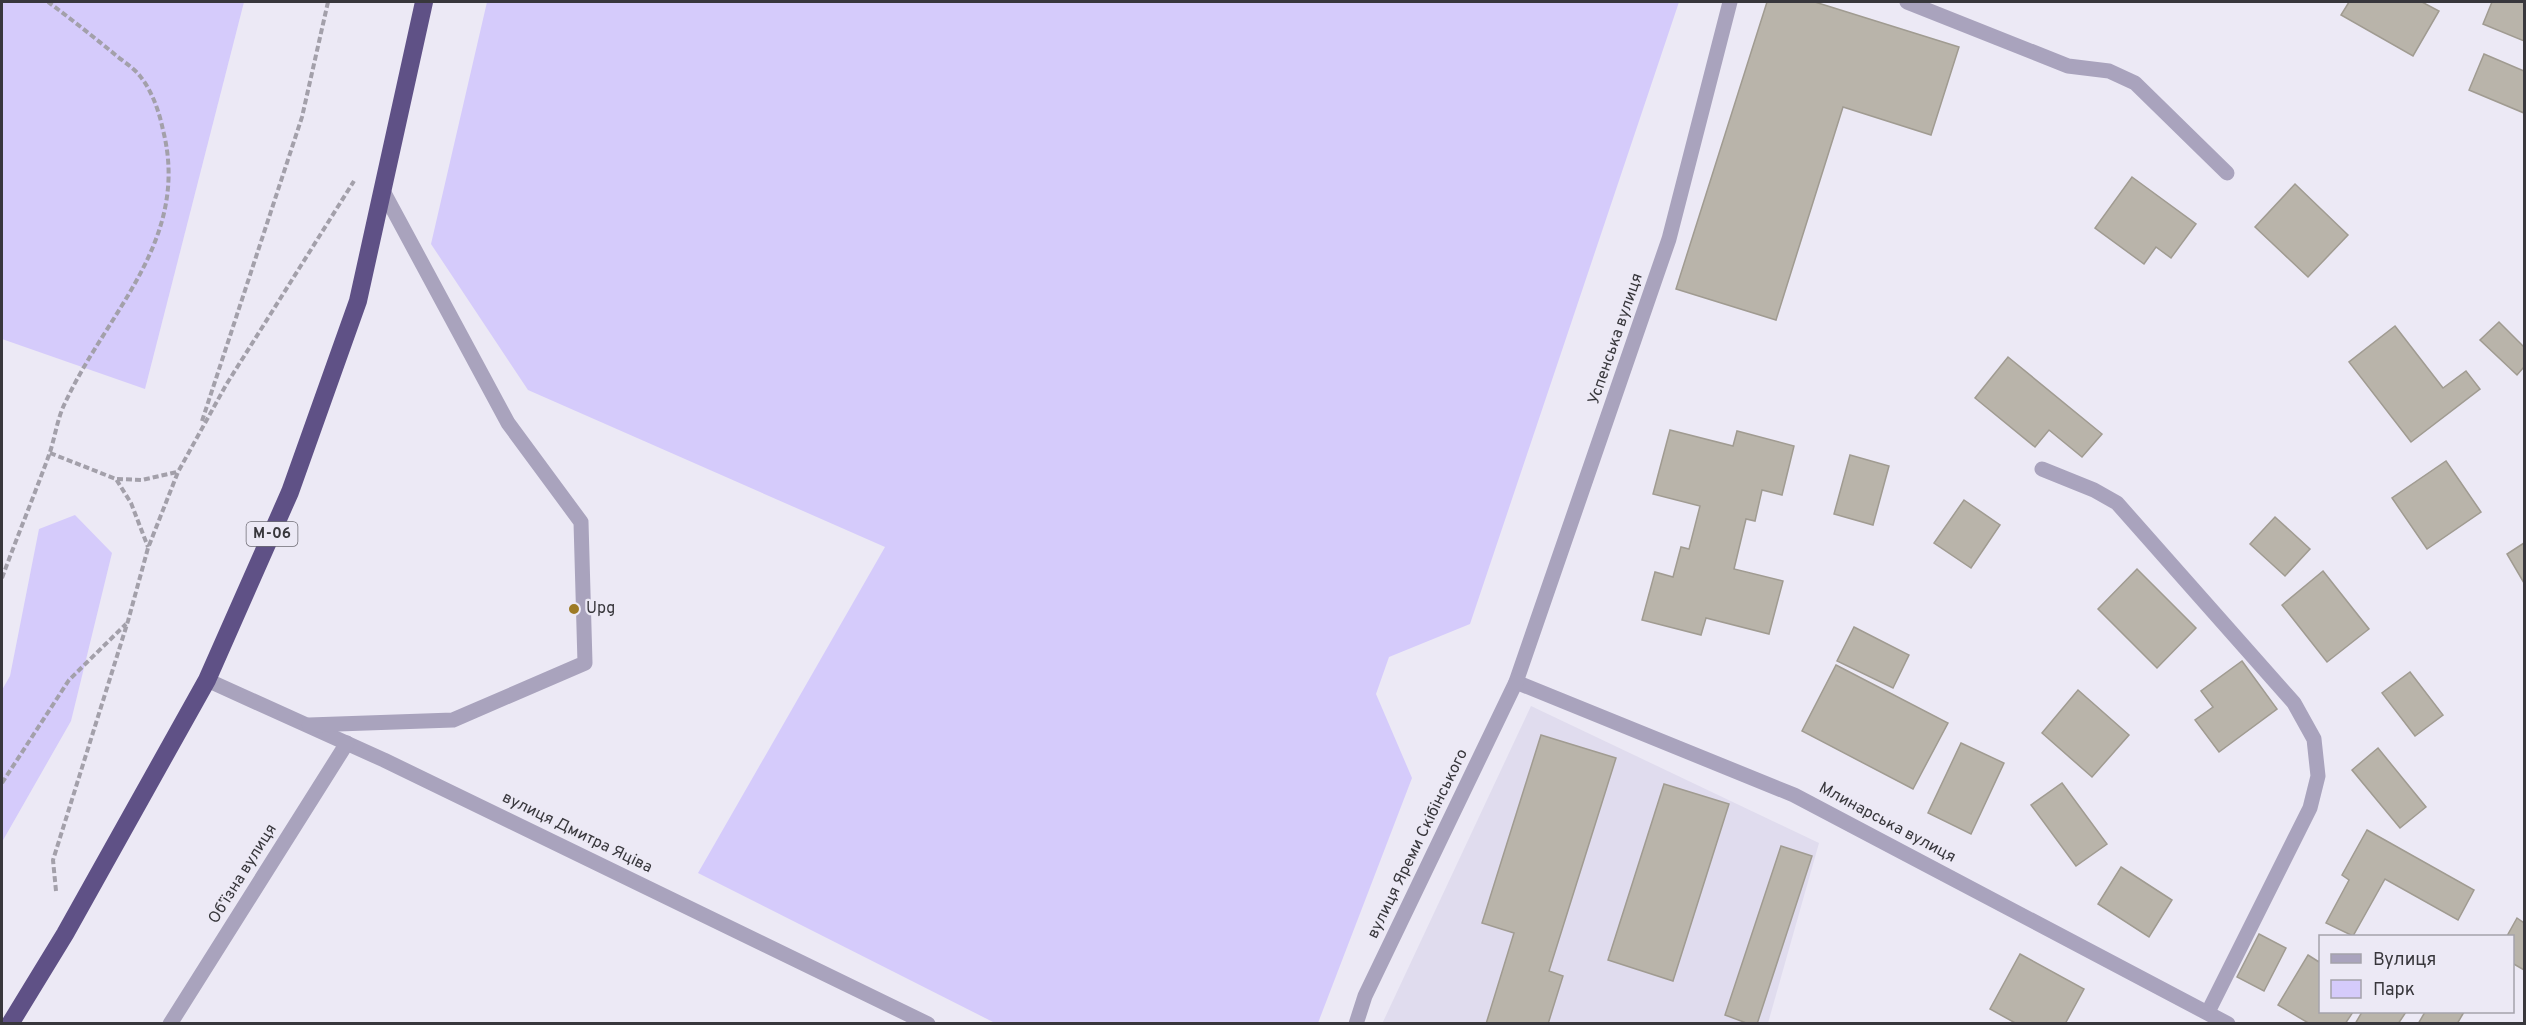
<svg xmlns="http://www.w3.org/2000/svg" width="2526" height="1025" viewBox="0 0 2526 1025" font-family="Overpass,sans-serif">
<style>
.built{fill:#e0dcee}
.green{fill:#d5cbfb}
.building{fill:#b9b4aa;stroke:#a09b91;stroke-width:1.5}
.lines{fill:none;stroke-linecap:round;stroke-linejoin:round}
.path{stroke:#a3a0aa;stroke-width:4;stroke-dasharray:6 3;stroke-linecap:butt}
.minor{stroke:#a9a3bd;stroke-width:15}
.highway{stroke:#5f5186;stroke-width:18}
.poi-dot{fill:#9d7a25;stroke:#ece9f5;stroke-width:2}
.labels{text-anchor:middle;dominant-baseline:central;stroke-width:4.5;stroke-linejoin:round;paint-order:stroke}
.shield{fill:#ece9f5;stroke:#6e6c74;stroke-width:1.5}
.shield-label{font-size:15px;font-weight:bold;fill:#38373c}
.street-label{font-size:16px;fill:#38373c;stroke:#ece9f5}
.poi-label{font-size:16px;fill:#38373c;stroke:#ece9f5;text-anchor:start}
</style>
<rect width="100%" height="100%" fill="#ece9f5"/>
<!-- built -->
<path class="built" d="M1531 706 1819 843 1768 1023 1382 1024Z"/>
<!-- green -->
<g class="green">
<path d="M2 2H244L145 389 2 339Z"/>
<path d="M487 2H1679L1470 624 1389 657 1376 694 1412 778 1318 1023H995L698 873 885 547 528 390 431 244Z"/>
<path d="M75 515 112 553 71 721 2 842V690L10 676 39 529Z"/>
</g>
<!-- building -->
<g class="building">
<path d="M1767 2H1815L1959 47 1931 135 1843 107 1776 320 1676 289Z"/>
<path d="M2349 2H2422L2439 11 2413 56 2341 15Z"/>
<path d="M2492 2H2524V41L2483 24Z"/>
<path d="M2484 54 2524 71V113L2469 90Z"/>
<path d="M2132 177 2196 224 2171 258 2156 247 2144 264 2095 228Z"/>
<path d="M2295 184 2348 235 2308 277 2255 227Z"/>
<path d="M2499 322 2524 347V367L2517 375 2480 340Z"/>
<path d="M2395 326 2443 388 2466 371 2480 389 2411 442 2349 362Z"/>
<path d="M2008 357 2102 434 2082 457 2049 430 2035 447 1975 398Z"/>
<path d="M1670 430 1733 446 1737 431 1794 446 1782 495 1762 490 1755 521 1746 519 1734 569 1783 581 1769 634 1706 618 1701 635 1642 620 1655 572 1673 577 1681 547 1689 549 1700 506 1653 494Z"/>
<path d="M1850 455 1889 466 1873 525 1834 514Z"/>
<path d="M2446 461 2481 512 2427 549 2392 498Z"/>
<path d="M1964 500 2000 525 1971 568 1934 543Z"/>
<path d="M2275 517 2310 549 2285 576 2250 544Z"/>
<path d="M2524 543V583L2507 554Z"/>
<path d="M2137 569 2196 628 2157 668 2098 609Z"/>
<path d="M2323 571 2369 629 2327 662 2282 605Z"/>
<path d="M1854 627 1909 655 1893 688 1837 661Z"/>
<path d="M2242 661 2277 709 2219 752 2195 720 2213 707 2201 691Z"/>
<path d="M1836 665 1948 723 1913 789 1802 731Z"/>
<path d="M2410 672 2443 715 2415 736 2382 693Z"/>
<path d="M2078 690 2129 735 2092 777 2042 733Z"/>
<path d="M1541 735 1616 758 1549 971 1563 976 1548 1024H1486L1514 933 1482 923Z"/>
<path d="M1961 743 2004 763 1971 834 1928 813Z"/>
<path d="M2378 748 2426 807 2400 828 2352 770Z"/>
<path d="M2062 783 2107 844 2076 866 2031 805Z"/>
<path d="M1664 784 1729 804 1673 981 1608 960Z"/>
<path d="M2367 830 2474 890 2458 920 2385 879 2353 936 2326 923 2349 880 2342 875Z"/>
<path d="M1781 846 1812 856 1757 1024H1749L1725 1015Z"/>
<path d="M2121 867 2172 900 2149 937 2098 904Z"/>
<path d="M2517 918 2524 923V970L2512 963V936H2507Z"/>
<path d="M2259 934 2286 948 2264 991 2237 977Z"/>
<path d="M2020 954 2084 989 2065 1024H2017L1990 1009Z"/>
<path d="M2308 955 2319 962 2320 959V1012H2353L2345 1024H2310L2278 1005Z"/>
<path d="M2362 1012H2406L2398 1024H2355Z"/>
<path d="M2425 1012H2464L2457 1024H2418Z"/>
</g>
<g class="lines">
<!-- path -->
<g class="path">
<path d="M202 421 302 117 328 2"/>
<path d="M50 453 116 479 131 503 148 547"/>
<path d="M117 479 142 480 177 472"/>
<path d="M2 578C17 537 34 496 49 455 55 438 57 419 65 403 107 312 191 240 163 130 159 111 152 91 140 76 133 67 121 60 112 52 91 35 70 18 48 2"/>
<path d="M2 783 69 680 126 624"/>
<path d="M56 891 53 860 128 621 148 548 178 472 226 385 354 181"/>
</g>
<!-- minor -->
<g class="minor">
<path d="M1907 2 2068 66 2109 71 2135 83 2227 173"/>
<path d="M2042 469 2094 490 2117 503 2294 703 2314 739 2318 776 2310 808 2208 1012"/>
<path d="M207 680 384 760 928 1024"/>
<path d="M1516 682 1794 795 2228 1024"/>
<path d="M309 725 453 720 585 663 581 522 508 423 383 191"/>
<path d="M170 1024 347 743"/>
<path d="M1356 1024 1365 996 1516 682 1669 239 1730 2"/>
</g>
<!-- highway -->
<path class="highway" d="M10 1024 65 934 207 680 290 492 358 301 424 2"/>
</g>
<!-- markers -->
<circle class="poi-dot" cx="574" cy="609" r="6"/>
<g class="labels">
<!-- shield labels -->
<rect class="shield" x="246.5" y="522" width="51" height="24" rx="4.5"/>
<g class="shield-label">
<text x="272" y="534">М-06</text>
</g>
<!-- street labels -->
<g class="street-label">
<text transform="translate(1616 339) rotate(-71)">Успенська вулиця</text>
<text transform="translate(1887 823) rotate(28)">Млинарська вулиця</text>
<text transform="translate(577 833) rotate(26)">вулиця Дмитра Яціва</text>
<text transform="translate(1418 844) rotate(-64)">вулиця Яреми Скібінського</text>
<text transform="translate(243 874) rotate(-58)">Обʼїзна вулиця</text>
</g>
<!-- poi labels -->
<g class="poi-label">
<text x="586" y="609">Upg</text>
</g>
</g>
<!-- border -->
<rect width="2526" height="1025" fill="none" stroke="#38373c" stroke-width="6"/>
<!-- legend -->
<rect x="2319" y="935" width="195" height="78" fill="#ece9f5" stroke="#a4a2ab" stroke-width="1.5"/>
<rect x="2331" y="954" width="30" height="9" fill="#a9a3bd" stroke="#a4a2ab" stroke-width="1.5"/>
<text x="2373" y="965" font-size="18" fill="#38373c">Вулиця</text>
<rect x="2331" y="980" width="30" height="18" fill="#d5cbfb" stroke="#a4a2ab" stroke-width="1.5"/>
<text x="2373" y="995" font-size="18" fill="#38373c">Парк</text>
</svg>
